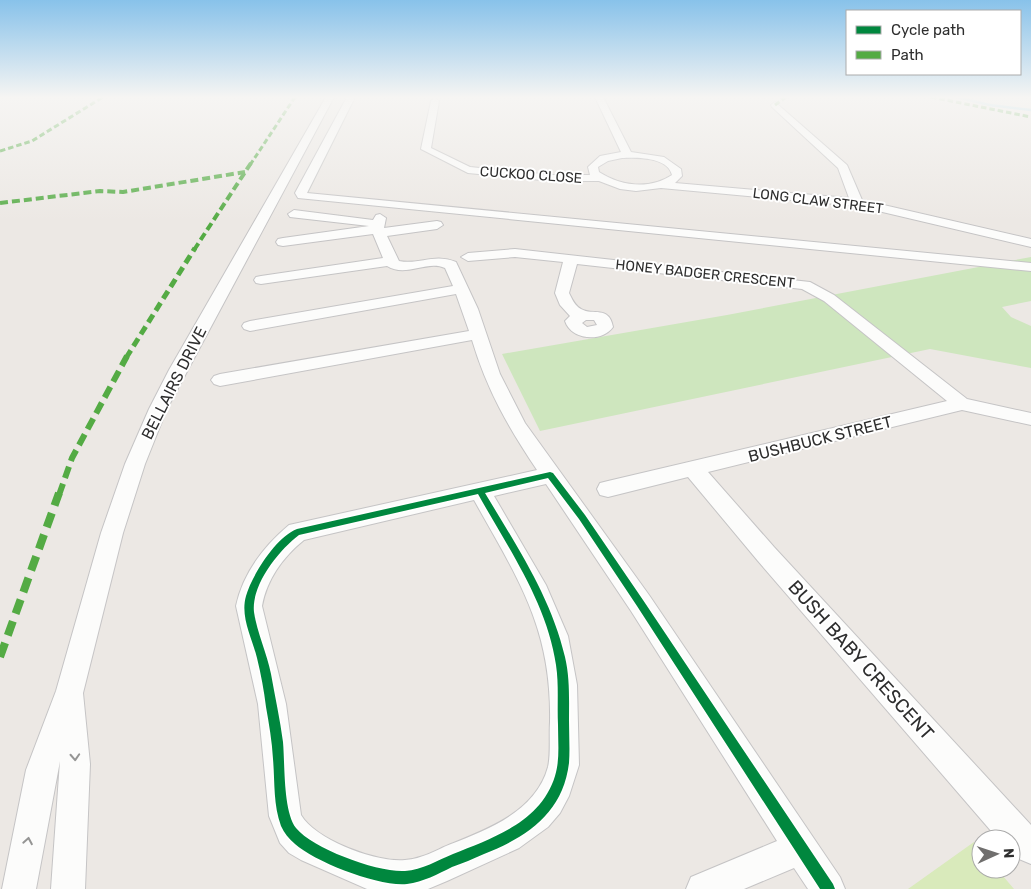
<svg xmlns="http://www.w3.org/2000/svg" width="1031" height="889" viewBox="0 0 1031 889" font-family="Rubik,sans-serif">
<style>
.green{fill:#cee6be}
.pitch{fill:#d9eabb}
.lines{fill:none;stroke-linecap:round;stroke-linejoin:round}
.stream{stroke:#99d6ec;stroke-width:2.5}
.minor-casing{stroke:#c5c4c5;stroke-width:2}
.minor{fill:#fcfcfb;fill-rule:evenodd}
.quiet-far4{stroke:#54ab44;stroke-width:3;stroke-dasharray:5.5 3;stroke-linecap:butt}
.quiet-far3{stroke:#54ab44;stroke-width:4;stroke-dasharray:8 4;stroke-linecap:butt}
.quiet-far2{stroke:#54ab44;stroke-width:5;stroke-dasharray:9 5;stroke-linecap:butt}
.quiet-far1{stroke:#54ab44;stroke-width:6;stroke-dasharray:12 6;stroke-linecap:butt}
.quiet{stroke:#54ab44;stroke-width:8;stroke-dasharray:15 8;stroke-linecap:butt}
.cycleway-casing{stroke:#fff;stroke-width:3}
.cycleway{fill:#00873e;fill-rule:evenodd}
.oneway{stroke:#959594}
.labels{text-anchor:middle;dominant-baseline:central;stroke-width:4;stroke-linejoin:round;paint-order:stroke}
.far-street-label{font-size:14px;fill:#2e2e2e;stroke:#fff}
.street-label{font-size:16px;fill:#2e2e2e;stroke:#fff}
.near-street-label{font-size:19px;fill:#2e2e2e;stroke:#fff}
</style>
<rect width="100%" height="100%" fill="#ece8e4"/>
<!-- green -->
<path class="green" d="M1031 257V301L1002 307 1011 317 1031 326V368L930 349 540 431 502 354 727 315Z"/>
<!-- pitch -->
<path class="pitch" d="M974 842 981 849V869H997L1014 889H908Z"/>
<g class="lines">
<!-- stream -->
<path class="stream" d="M956 97 990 105 1031 110"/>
<!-- minor casing -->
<g class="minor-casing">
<g id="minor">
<path d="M326 97H334L167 409 145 464 123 533 83 693 90 764 85 889H51L60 761 36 889H2L26 770 56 691 101 533 125 464 149 409 169 370Z"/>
<path d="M347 97H355L307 193 1031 263V271L298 198 295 193Z"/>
<path d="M595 97H603L631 152 664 157 681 169 682 176 675 183 849 198 838 168 772 107 771 105 775 102 847 165 862 200 1031 239V247L857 206 661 188 636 191 620 189 599 181H552L468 173 421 149 431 101 435 98 439 101 431 148 470 167 552 175H590L588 167 600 156 621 152ZM622 158C636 157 668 157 672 175 649 190 621 186 599 172L598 167 608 161Z"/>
<path d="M294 210 373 220 376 215 380 214 386 218 384 228 437 221 441 222 443 225 437 229 387 236 399 261C420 265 434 253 456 262L478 309 500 374 525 423 649 595 840 877 845 889H808L794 868 744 889H686L691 877 777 841 631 611 546 484 494 496 546 585 568 636 577 685 579 765 569 796 560 813 548 827 519 848 447 881 428 889H367L301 860 289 853 280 843 269 816 258 704 236 606C243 573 264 546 289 525L537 470C508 427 487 390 472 340L220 386 214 384 211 380 214 376 220 374 469 331 456 294 250 331 244 329 242 326 244 323 250 321 453 286 445 268C426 260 406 278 387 266L261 284 256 283 254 280 256 277 261 276 383 258 373 234 283 246 278 245 276 242 278 239 283 238 369 226 290 217 288 214ZM474 500C518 579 552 628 550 722 549 736 551 754 548 767 536 811 489 829 451 844 436 850 422 859 405 860 377 863 316 840 301 815L286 704 262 606C267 579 283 557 304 540Z"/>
<path d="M515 249 810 282 834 295 967 399 1031 413V425L962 410 708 472 774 547 1031 825V864L1019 859 1011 851V839H998L758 561 688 477 608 497 600 495 597 489 600 483 608 481 947 401 824 301 802 289 577 264 569 293C572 299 575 306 581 309 593 316 609 305 613 327 602 343 571 340 565 321L570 316 560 305 555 293 563 262 515 257 468 261 461 257 468 253ZM586 320H594L597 325 587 327 582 323Z"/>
</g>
</g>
<!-- minor -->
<use href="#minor" class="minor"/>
<!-- quiet-far4 -->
<g class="quiet-far4">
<path d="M931 97 1031 117"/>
<path d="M775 105 786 97"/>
<path d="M0 151 32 141 103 97"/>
<path d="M250 165 295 97"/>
</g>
<!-- quiet-far3 -->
<g class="quiet-far3">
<path d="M0 203 100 191 123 192 245 172"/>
<path d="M194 250 251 163"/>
</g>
<!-- quiet-far2 -->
<path class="quiet-far2" d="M126 358 195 248"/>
<!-- quiet-far1 -->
<path class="quiet-far1" d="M59 495 72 458 127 356"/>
<!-- quiet -->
<path class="quiet" d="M0 657 59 493"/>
<!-- cycleway casing -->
<g class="cycleway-casing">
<path id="cycleway" d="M550 472 553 473 585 515 643 600 833 884 835 889H820L637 606 579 519 548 478 485 493C516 545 551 597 565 657 570 678 569 700 569 721 569 735 570 749 569 763 563 813 527 837 484 854 473 859 463 863 452 867 438 874 423 882 407 884 379 887 315 862 295 844 289 839 284 833 281 826 273 804 275 782 273 759 272 741 269 724 266 707 264 691 261 674 257 658 252 638 240 617 246 596 252 575 276 537 297 529ZM478 494C508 548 547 603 556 665 559 685 557 705 558 725 558 742 560 760 555 776 541 822 493 838 453 854 438 860 422 870 405 871 379 873 313 849 296 828 283 811 285 765 283 742 280 719 275 697 271 674 267 653 257 633 254 612 251 585 279 550 299 535Z"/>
</g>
<!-- cycleway -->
<use href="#cycleway" class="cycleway"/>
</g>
<!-- one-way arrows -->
<defs><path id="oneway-chevron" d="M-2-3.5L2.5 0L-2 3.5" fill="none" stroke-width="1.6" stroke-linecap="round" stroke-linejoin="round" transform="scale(1.25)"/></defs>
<g class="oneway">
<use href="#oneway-chevron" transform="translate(75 757) rotate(87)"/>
<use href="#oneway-chevron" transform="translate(28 841) rotate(-80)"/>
</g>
<!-- sky -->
<linearGradient id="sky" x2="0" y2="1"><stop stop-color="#88c2ea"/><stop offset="0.44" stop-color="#f6f5f3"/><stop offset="1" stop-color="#f6f5f3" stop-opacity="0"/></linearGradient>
<rect width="1031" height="221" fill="url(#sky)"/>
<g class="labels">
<!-- far-street labels -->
<g class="far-street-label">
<text transform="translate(531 175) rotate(4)">CUCKOO CLOSE</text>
<text transform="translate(818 201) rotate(7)">LONG CLAW STREET</text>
<text transform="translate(705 274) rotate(6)">HONEY BADGER CRESCENT</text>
</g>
<!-- street labels -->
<g class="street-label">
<text transform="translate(174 383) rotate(-63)">BELLAIRS DRIVE</text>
<text transform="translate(820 439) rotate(-14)">BUSHBUCK STREET</text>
</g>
<!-- near-street labels -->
<g class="near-street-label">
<text transform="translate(861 660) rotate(48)">BUSH BABY CRESCENT</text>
</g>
</g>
<!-- legend -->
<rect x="846" y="10" width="175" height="65" fill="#ffffff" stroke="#ababab"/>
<rect x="856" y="26" width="25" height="8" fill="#00873e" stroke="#ababab"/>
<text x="891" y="35" font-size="15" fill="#2e2e2e">Cycle path</text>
<rect x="856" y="51" width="25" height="8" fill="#54ab44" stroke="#ababab"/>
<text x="891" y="60" font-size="15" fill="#2e2e2e">Path</text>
<!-- north arrow -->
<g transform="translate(996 854) rotate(87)"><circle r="24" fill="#ffffff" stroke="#ababab"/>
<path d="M0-4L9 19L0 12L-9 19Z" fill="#706f6e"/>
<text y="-8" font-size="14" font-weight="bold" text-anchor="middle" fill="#2e2e2e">N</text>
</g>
</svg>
